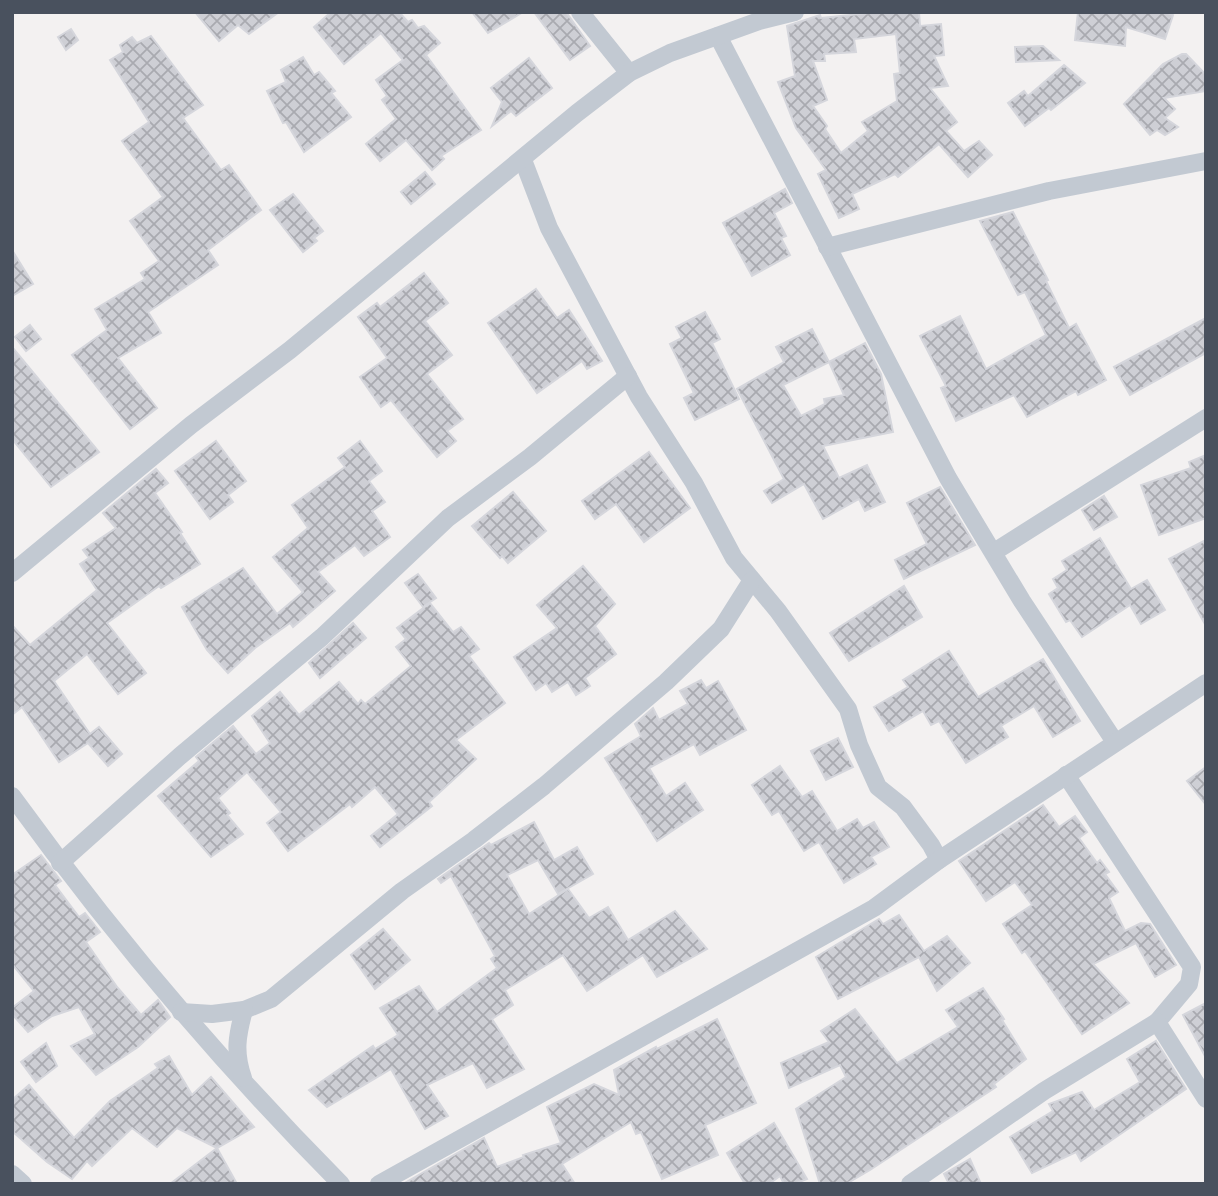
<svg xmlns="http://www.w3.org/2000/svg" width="1218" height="1196" viewBox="0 0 1218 1196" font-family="'Golos Text',sans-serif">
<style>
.building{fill:url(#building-cross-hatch);stroke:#d5d6dc;stroke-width:2;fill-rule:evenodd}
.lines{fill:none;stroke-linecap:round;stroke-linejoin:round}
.street{stroke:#c2c9d2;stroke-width:18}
</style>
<defs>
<pattern id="building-cross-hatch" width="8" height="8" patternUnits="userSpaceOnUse" patternTransform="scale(1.75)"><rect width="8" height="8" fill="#cecfd5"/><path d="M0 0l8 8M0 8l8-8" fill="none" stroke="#a9aab0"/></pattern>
</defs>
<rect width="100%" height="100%" fill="#f3f1f1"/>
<!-- building -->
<g class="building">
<path d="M195 12H279L249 34 238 25 219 41Z"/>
<path d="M331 12H399L408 22 412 20 418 28 424 26 440 43 426 55 481 130 441 156 444 159 432 170 406 140 380 161 366 144 396 119 382 100 387 96 376 80 403 60 381 33 344 64 314 27Z"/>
<path d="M472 12H523L488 33Z"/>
<path d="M534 12H566L590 46 570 60Z"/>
<path d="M880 12H919L920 26 941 24 944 55 934 56 948 86 930 88 957 122 946 131 964 151 979 141 992 155 968 177 939 144 898 177 895 174 852 194 859 209 839 218 818 174 826 170 796 128 778 82 795 76 787 26 820 15 821 18ZM896 34 900 73 894 74 897 101 862 122 868 131 841 153 825 129 827 126 813 106 827 100 813 61H825L824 54 856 52 854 39Z"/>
<path d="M1078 12H1165L1173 15 1165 39 1126 27 1125 46 1075 40Z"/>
<path d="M71 29 78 40 66 50 58 37Z"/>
<path d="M151 36 203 105 183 118 221 170 229 165 261 210 208 250 218 265 148 312 161 333 118 358 157 408 130 429 72 355 107 330 95 309 145 279 141 273 159 261 130 221 163 197 122 141 149 122 110 60 123 52 120 45 132 37 137 43Z"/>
<path d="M1043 46 1059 60 1016 62 1015 47Z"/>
<path d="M1182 54H1186L1206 75V91L1164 98 1175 109 1165 118 1178 127 1165 135 1157 130 1150 135 1124 104 1163 64Z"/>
<path d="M303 57 314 75 319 72 335 91 331 93 351 117 304 152 286 122 283 123 267 91 286 82 281 70Z"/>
<path d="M529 58 552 88 516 116 511 111 492 126 502 102 491 88Z"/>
<path d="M1064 65 1085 83 1051 110 1049 108 1025 126 1008 103 1024 91 1028 96Z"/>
<path d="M425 172 435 184 411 204 401 192Z"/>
<path d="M785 189 792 203 774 213 786 236 781 238 790 255 752 276 723 223Z"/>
<path d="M293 194 323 231 314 238 317 241 303 252 270 210Z"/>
<path d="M1013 212 1048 280 1046 281 1069 328 1076 324 1106 380 1078 395 1076 391 1027 417 1014 395 956 421 941 388 946 386 920 336 960 316 986 369 1046 335 1025 292 1018 295 980 221Z"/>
<path d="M12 250 33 284 12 296Z"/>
<path d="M424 273 448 303 425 321 452 355 427 374 463 419 447 431 456 441 437 457 391 400 381 407 360 377 387 358 358 317 377 303 380 307Z"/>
<path d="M536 289 557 318 569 310 602 361 587 369 582 361 537 393 488 323Z"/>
<path d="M705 312 720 339 712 343 739 399 695 420 684 398 694 393 670 344 682 338 676 327Z"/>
<path d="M1206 318V353L1130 395 1114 367Z"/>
<path d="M30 325 41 339 26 351 15 337Z"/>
<path d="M812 329 829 362 865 343 881 374 893 432 823 446 839 478 867 465 885 502 865 511 859 499 823 519 804 484 772 503 764 491 784 479 737 389 784 362 776 347ZM829 362 844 395 824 399 825 404 801 416 783 385Z"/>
<path d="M12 347 99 452 51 487 12 439Z"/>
<path d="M216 441 246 481 228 495 233 502 210 519 175 471Z"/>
<path d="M360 441 382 471 369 481 385 502 372 511 390 537 364 556 355 545 318 572 335 591 293 627 290 623 255 648 228 673 207 650 182 607 243 568 277 614 303 592 273 557 308 528 292 505 345 467 338 458Z"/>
<path d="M649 452 690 508 644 542 616 504 595 519 582 501Z"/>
<path d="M1206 455V518L1159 535 1141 485 1191 468 1189 462Z"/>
<path d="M156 469 168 483 155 493 182 532 180 533 200 564 161 588 159 586 107 623 146 673 118 694 87 654 54 681 90 734 99 727 122 754 108 766 88 743 59 762 22 707 12 715V625L30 645 97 590 80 564 89 558 83 550 116 528 103 513Z"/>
<path d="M940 487 975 545 904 579 895 560 927 544 907 503Z"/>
<path d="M513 492 546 531 508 563 502 556 500 558 472 526Z"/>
<path d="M1104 496 1117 517 1094 530 1082 510Z"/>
<path d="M1100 538 1131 589 1147 580 1165 610 1141 624 1130 605 1082 637 1070 620 1066 622 1049 594 1058 588 1053 579 1067 570 1062 561Z"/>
<path d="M1206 540V626L1169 559Z"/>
<path d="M583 566 615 604 595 626 616 654 585 678 590 686 576 695 568 682 552 692 546 683 536 690 514 657 557 628 537 605Z"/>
<path d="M418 574 436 598 423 607 405 583Z"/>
<path d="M904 586 922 617 849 661 830 633Z"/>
<path d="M430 603 453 632 461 627 479 649 469 656 505 703 456 740 476 759 429 802 432 806 380 847 371 836 398 814 375 787 352 807 350 804 288 851 267 823 281 812 247 772 218 798 230 813 227 815 243 834 211 857 158 796 199 761 196 757 233 726 256 754 270 743 252 716 280 692 299 715 339 682 358 704 361 700 365 704 411 666 396 647 406 639 397 628Z"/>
<path d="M353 623 366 638 320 678 309 663Z"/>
<path d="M949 651 978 697 1043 659 1080 721 1053 737 1034 706 1001 726 1008 737 966 763 939 721 931 725 923 711 889 731 874 707 908 687 903 680Z"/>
<path d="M701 680 706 688 718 681 746 730 700 755 694 744 649 768 666 796 685 783 703 810 657 841 605 758 641 736 635 724 653 708 659 720 688 704 680 691Z"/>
<path d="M838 738 853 767 826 780 811 751Z"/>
<path d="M780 766 802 797 812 791 837 831 857 819 863 828 874 822 889 847 871 857 876 864 844 883 819 842 804 851 779 811 772 815 752 785Z"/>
<path d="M1206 767V805L1187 781Z"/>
<path d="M1043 805 1059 827 1075 816 1087 832 1079 838 1097 863 1100 860 1109 872 1105 874 1118 892 1109 898 1125 931 1141 923 1150 924 1176 965 1155 977 1136 943 1093 964 1129 1003 1082 1034 1025 951 1022 953 1003 924 1032 905 1015 882 986 901 959 861Z"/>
<path d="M534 822 554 860 577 847 593 874 558 894 538 860 507 875 529 914 568 889 589 918 608 907 628 940 675 911 707 949 657 977 643 955 587 991 563 955 505 990 513 1005 492 1019 524 1069 487 1088 473 1063 427 1085 448 1116 425 1129 391 1069 327 1107 309 1090 373 1046 375 1049 398 1035 380 1008 419 986 437 1012 497 968 491 959 495 956 451 876 441 883 438 879 489 843 491 845Z"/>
<path d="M41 855 61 881 55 885 79 917 85 913 100 932 86 942 117 987 141 1015 158 1000 170 1017 138 1047 96 1075 71 1046 95 1034 79 1007 52 1016 28 1032 12 1014V1008L34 991 12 964V875Z"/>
<path d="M899 915 924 951 947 936 970 963 937 991 919 957 838 999 816 957 879 919 883 924Z"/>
<path d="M383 929 410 960 375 989 351 955Z"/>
<path d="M983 988 1004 1019 1002 1020 1026 1059 994 1084 996 1087 870 1170 846 1184H820L796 1109 846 1077 840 1065 789 1088 781 1063 829 1042 821 1031 855 1009 897 1063 958 1027 946 1010Z"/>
<path d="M1206 1003V1058L1183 1015Z"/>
<path d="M717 1019 756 1103 705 1125 718 1155 662 1179 641 1132 636 1134 631 1122 562 1164 575 1184H403L484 1138 497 1167 524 1157 523 1155 561 1143 547 1107 594 1084 619 1095 614 1070 656 1047 657 1049Z"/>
<path d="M1156 1041 1186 1089 1081 1161 1076 1152 1032 1173 1010 1137 1053 1111 1049 1104 1082 1092 1094 1110 1140 1082 1127 1059Z"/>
<path d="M46 1043 57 1066 36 1082 21 1062Z"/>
<path d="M169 1056 192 1095 211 1077 254 1127 217 1148 177 1128 157 1147 132 1128 92 1166 87 1161 72 1179 47 1162 12 1131V1100L29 1085 74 1138 110 1101 158 1068 155 1064Z"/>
<path d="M774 1123 807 1179 794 1184H784L780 1176 769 1184H745L727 1153Z"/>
<path d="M217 1148 237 1184H170Z"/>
<path d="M970 1159 981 1184H949L944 1174Z"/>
</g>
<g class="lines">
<!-- street -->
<g class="street">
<path d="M580 12 629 73"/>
<path d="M718 36 948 478 1022 601 1115 742"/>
<path d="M523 160 549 228 639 397 694 483 734 558 778 611 848 709 859 745 878 787 903 807 931 845 939 860"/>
<path d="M827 247 1049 191 1206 161"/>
<path d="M994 552 1206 418"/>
<path d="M12 573 191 425 290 350 577 113 629 73 670 53 759 21 795 12"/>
<path d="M1066 775 1192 967 1189 984 1157 1022 1206 1099"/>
<path d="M12 796C112 934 221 1063 341 1184"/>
<path d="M60 863 180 756 322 637 448 518 530 457 628 376"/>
<path d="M181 1012 212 1014 244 1010 271 999 402 891 474 840 544 786 666 682 721 629 752 580"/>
<path d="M243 1078C234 1052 237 1036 244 1010"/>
<path d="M12 1174 23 1184"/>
<path d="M379 1184 874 908 939 860 1206 683"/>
<path d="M910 1184 1044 1091 1157 1022"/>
</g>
</g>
<!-- border -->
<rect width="1218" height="1196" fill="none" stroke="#49515e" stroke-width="28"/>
</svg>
